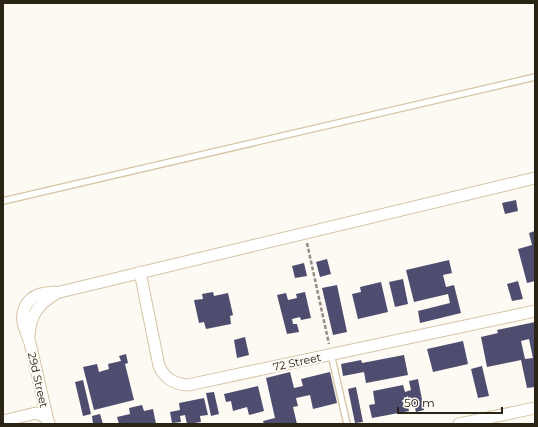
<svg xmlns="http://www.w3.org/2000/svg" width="538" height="427" viewBox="0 0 538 427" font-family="Montserrat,sans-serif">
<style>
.building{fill:#4e4d6f;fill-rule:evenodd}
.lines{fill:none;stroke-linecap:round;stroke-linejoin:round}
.lane-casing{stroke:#d5c5a4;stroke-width:8}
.street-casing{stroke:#d5c5a4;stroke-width:13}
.path{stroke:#938e84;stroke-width:2.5;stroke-dasharray:4 2;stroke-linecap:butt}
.lane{stroke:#fff;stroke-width:5.5}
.street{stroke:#fff;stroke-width:11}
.labels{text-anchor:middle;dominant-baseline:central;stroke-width:4;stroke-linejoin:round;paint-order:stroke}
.street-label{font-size:11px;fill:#2a2417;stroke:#fdf9f3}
</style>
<rect width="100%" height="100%" fill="#fdf9f3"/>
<!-- building -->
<g class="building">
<path d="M516 200 518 211 505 214 502 203Z"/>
<path d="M535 231V281L527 283 518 249 532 245 529 233Z"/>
<path d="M327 259 331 274 320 277 316 262Z"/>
<path d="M449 260 452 273 443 275 446 287 454 285 461 313 420 323 418 311 450 303 448 294 414 302 406 270Z"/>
<path d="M304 263 307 276 295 278 292 266Z"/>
<path d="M403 279 408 304 395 307 389 282Z"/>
<path d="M518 281 523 299 512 301 507 284Z"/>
<path d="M381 282 388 312 358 319 352 294 361 292 360 287Z"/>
<path d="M337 285 347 332 333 335 322 288Z"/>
<path d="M213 292 214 296 228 293 233 315 230 316 231 324 206 329 204 322 199 323 194 300 203 299 202 294Z"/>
<path d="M305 292 311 318 301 320 300 317 292 319 293 324H297L299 332 287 334 277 295 286 293 288 300 297 298 296 294Z"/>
<path d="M535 322V387L527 388 521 360 487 367 481 337 498 333 497 330ZM529 339 533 358 525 359 521 341Z"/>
<path d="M245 337 249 355 237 358 234 340Z"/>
<path d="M463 341 468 364 433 372 427 349Z"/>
<path d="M126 354 128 363 125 364 134 400 94 410 83 367 97 364 99 372 109 369 108 364 121 361 119 356Z"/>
<path d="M404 355 408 375 366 383 364 372 343 376 341 364 361 360 362 363Z"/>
<path d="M482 366 489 396 478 398 471 369Z"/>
<path d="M290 372 294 388 303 386 301 379 330 372 337 403 313 409 310 395 296 398 298 406 293 407 297 424H264L263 421 275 418 266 378Z"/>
<path d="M418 379 424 410 416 412 413 401 407 403 409 411 372 418 369 405 375 404 373 391 403 385 405 392 411 390 409 381Z"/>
<path d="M83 380 91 414 83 416 75 382Z"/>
<path d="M258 386 264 411 249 415 247 407 233 411 231 401 226 402 224 394Z"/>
<path d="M356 387 363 422 355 423 348 389Z"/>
<path d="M214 392 219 414 211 416 206 393Z"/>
<path d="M204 398 208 415 200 416 201 422 187 424 185 415 180 416 181 422 172 423 170 412 180 410 179 403Z"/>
<path d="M142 405 144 411 153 409 156 424H119L117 417 130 414 129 408Z"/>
<path d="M100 414 103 424H93L92 416Z"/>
</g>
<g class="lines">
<!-- lane casing -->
<g class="lane-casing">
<g id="lane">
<path d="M3 201 535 77"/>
<path d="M331 354 347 424"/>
</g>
</g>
<!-- street casing -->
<g class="street-casing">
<g id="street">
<path d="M140 272 159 366C165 379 174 384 188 385L535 311"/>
<path d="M29 336C30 315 39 303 57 293"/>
<path d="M3 421 36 413 45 417 49 423"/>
<path d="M48 421C42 395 36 369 30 343 28 336 24 329 23 322 22 318 23 311 25 307 32 293 46 292 60 292L535 178"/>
<path d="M459 424 535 408"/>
</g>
</g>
<!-- path -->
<path class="path" d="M307 243 329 344"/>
<!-- lane -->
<use href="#lane" class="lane"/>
<!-- street -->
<use href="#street" class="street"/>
</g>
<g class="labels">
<!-- street labels -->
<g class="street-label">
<text transform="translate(297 362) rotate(-12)">72 Street</text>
<text transform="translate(38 380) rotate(77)">29d Street</text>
</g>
</g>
<!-- border -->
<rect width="538" height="427" fill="none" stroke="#2a2417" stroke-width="8"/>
<!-- scale -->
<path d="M398 407v6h104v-6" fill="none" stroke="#2a2417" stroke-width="2"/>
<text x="404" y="407" font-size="12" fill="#2a2417" stroke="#fdf9f3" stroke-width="3" paint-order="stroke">50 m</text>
</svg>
